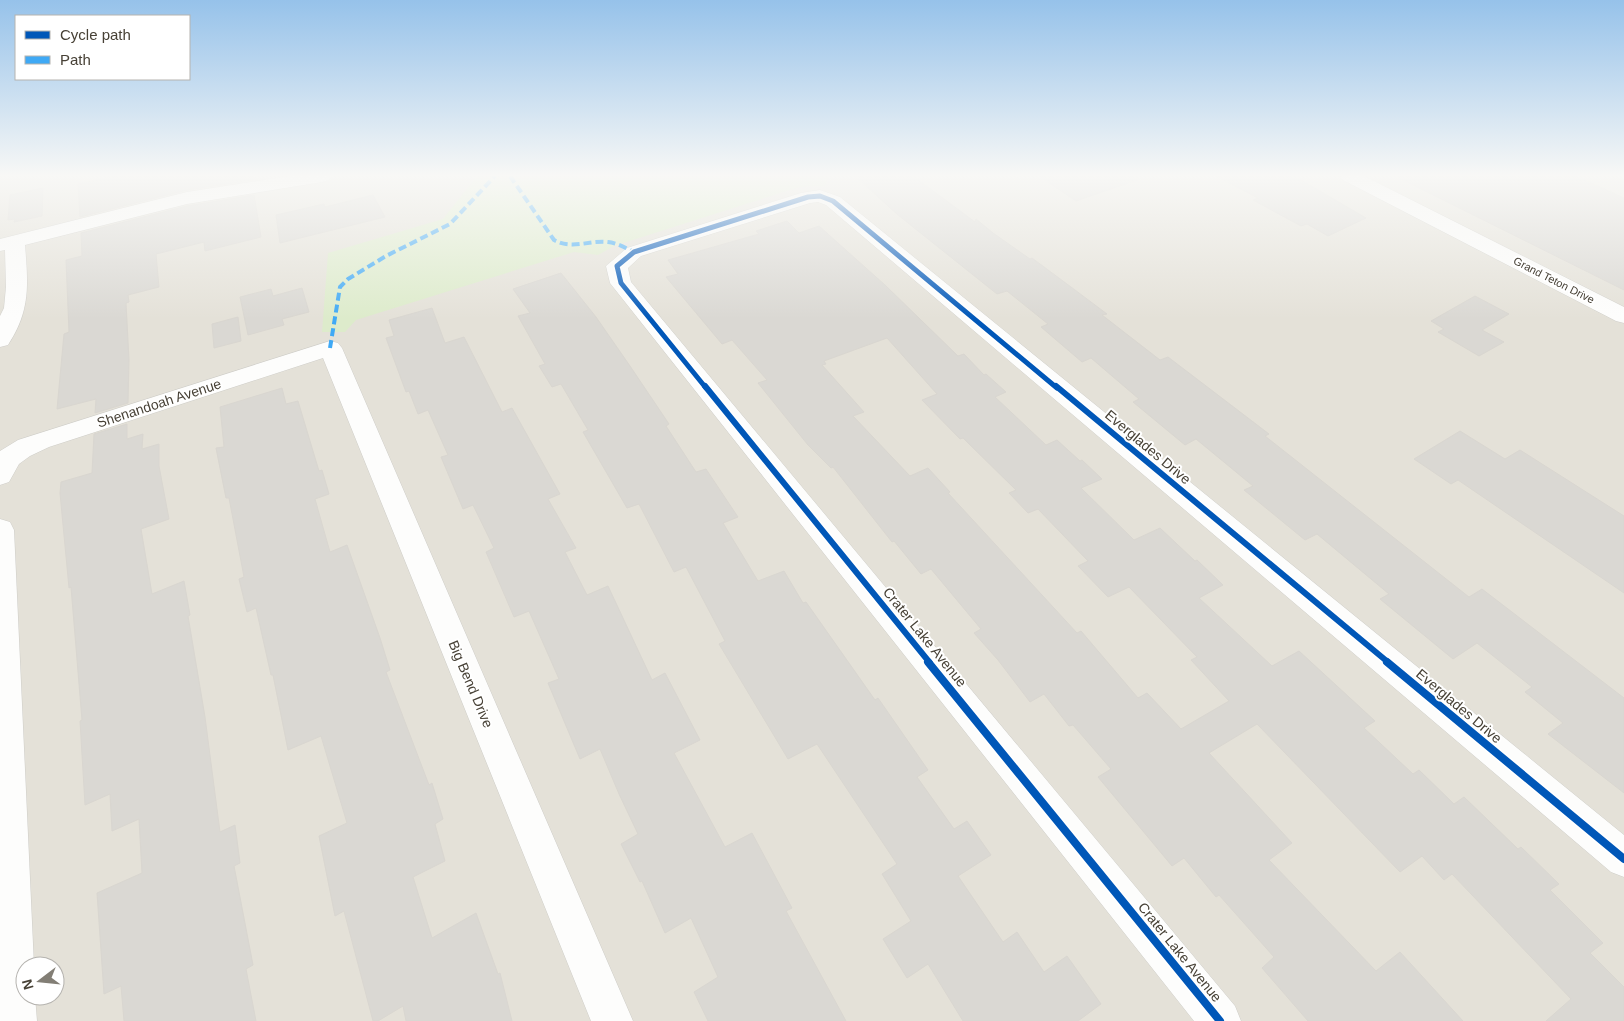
<svg xmlns="http://www.w3.org/2000/svg" width="1624" height="1021" viewBox="0 0 1624 1021" font-family="Arial,sans-serif">
<style>
.residential{fill:#e4e1d8;fill-rule:evenodd}
.green{fill:#ddebcb}
.building{fill:#dad8d3;stroke:#d9d6d0;fill-rule:evenodd}
.lines{fill:none;stroke-linecap:round;stroke-linejoin:round}
.minor-casing{stroke:#cecdc8;stroke-width:1}
.minor{fill:#fdfdfc;fill-rule:evenodd}
.quiet{stroke:#3fa9f5;stroke-width:4;stroke-dasharray:8 4;stroke-linecap:butt}
.cycleway-far2-casing{stroke:#fff;stroke-width:8}
.cycleway-far1-casing{stroke:#fff;stroke-width:9}
.cycleway-casing{stroke:#fff;stroke-width:11}
.cycleway-far2{stroke:#0057b8;stroke-width:5}
.cycleway-far1{stroke:#0057b8;stroke-width:6}
.cycleway{stroke:#0057b8;stroke-width:8}
.labels{text-anchor:middle;dominant-baseline:central;stroke-width:4;stroke-linejoin:round;paint-order:stroke}
.far-street-label{font-size:11px;fill:#474136;stroke:#fff}
.street-label{font-size:14px;fill:#474136;stroke:#fff}
</style>
<rect width="100%" height="100%" fill="#f0efeb"/>
<!-- residential -->
<path class="residential" d="M0 176H1624V1021H0ZM25 966H55V996H25Z"/>
<!-- green -->
<path class="green" d="M477 176H829L825 186H809L796 188 614 246 598 255 574 252 356 320 345 332H322L328 253 443 219Z"/>
<!-- building -->
<g class="building">
<path d="M115 176H251L252 180 187 190 80 217 78 184Z"/>
<path d="M855 176H913L975 222 976 219 993 233 1030 259 1032 258 1075 290 1107 314 1102 315 1160 360 1168 357 1269 434 1265 436 1469 597 1482 589 1624 698V793L1548 734 1563 723 1525 692 1532 687 1477 643 1453 659 1380 599 1389 594 1317 534 1305 540 1244 490 1253 486 1196 439 1185 445 1133 402 1139 399 1091 358 1082 362 1041 327 1048 324 1007 291 997 294 898 215Z"/>
<path d="M1039 176H1136L1137 180 1076 201Z"/>
<path d="M1216 176H1294L1366 218 1328 236 1307 224 1301 226 1253 200 1258 198Z"/>
<path d="M1395 176H1576L1624 198V290Z"/>
<path d="M43 188 42 216 14 222 15 219 8 220 10 195Z"/>
<path d="M254 195 261 237 205 251 204 242 156 254 159 287 128 295 129 302 126 303 129 360 128 403 95 413 96 399 57 409 64 334 69 332 66 260 82 256 81 233 187 206Z"/>
<path d="M373 195 385 217 280 243 276 215 324 204 325 207Z"/>
<path d="M787 221 799 233 819 226 885 285 958 356 964 354 984 375 986 374 1006 392 995 397 1046 445 1057 440 1080 461 1082 460 1102 479 1081 488 1134 540 1160 528 1195 561 1197 560 1223 585 1199 598 1272 666 1299 651 1375 721 1364 728 1413 774 1419 770 1454 804 1464 797 1518 849 1521 847 1559 884 1550 890 1603 943 1590 953 1624 987V1021H1546L1571 999 1452 874 1444 880 1422 856 1400 872 1257 724 1209 753 1292 843 1269 860 1376 971 1400 952 1463 1021H1308L1262 968 1274 957 1219 895 1216 897 1184 858 1172 866 1098 777 1111 769 1073 725 1069 726 1044 694 1030 702 998 660 974 633 981 629 931 569 921 574 894 541 892 542 833 467 831 468 808 445 758 383 767 380 732 340 722 344 666 277 678 274 668 260 759 234 756 231ZM887 338 937 394 922 400 960 439 963 438 1016 490 1009 493 1028 513 1038 509 1088 561 1078 566 1108 597 1129 587 1197 657 1191 660 1229 701 1181 729 1147 693 1138 698 1081 631 1077 633 948 493 950 492 928 468 910 476 853 416 864 412 822 365 826 364 824 361Z"/>
<path d="M561 273 596 317 630 366 669 424 666 426 696 472 706 469 738 517 723 523 758 581 784 571 803 603 806 602 875 700 878 698 928 770 917 777 954 829 967 821 991 855 958 876 1003 942 1017 932 1044 972 1067 956 1101 1004 1078 1021H963L928 964 907 978 883 939 911 921 882 874 897 864 817 744 788 759 719 644 725 641 686 567 674 572 639 504 627 508 583 432 588 430 561 384 552 387 539 366 545 364 518 316 530 313 513 289Z"/>
<path d="M302 288 309 312 282 319 284 325 248 335 240 297 271 289 273 296Z"/>
<path d="M1475 296 1509 314 1482 330 1504 342 1479 356 1438 332 1444 329 1431 321Z"/>
<path d="M432 308 445 343 464 337 502 412 512 408 560 494 548 499 576 548 565 552 587 595 608 586 652 680 665 673 700 740 674 753 725 847 752 833 792 908 786 911 846 1021H708L694 992 718 977 691 918 665 933 642 881 640 882 621 844 638 834 619 794 600 749 580 759 548 683 559 679 529 611 514 617 486 552 494 548 473 505 463 509 441 457 448 455 428 410 418 414 409 391 406 392 386 338 394 336 389 320Z"/>
<path d="M238 317 241 341 214 348 212 324Z"/>
<path d="M282 388 286 404 298 401 319 471 322 470 329 494 315 499 330 552 347 545 380 638 390 670 386 672 429 785 432 783 443 819 435 824 445 861 413 877 432 938 476 913 498 974 500 973 512 1021H406L403 1006 378 1021H373L344 911 335 916 319 836 347 823 321 736 288 750 273 675H271L256 608 247 612 239 579 244 577 229 498H226L216 448 224 447 220 407Z"/>
<path d="M127 424V439L143 434 142 449 159 444V466L169 519 141 529 152 594 184 581 190 615 188 616 205 717 220 832 235 825 240 863 234 866 253 965 246 969 256 1021H124L121 986 104 994 97 893 142 873 139 819 112 831 110 794 85 805 80 721 82 720 71 587 69 588 60 493 61 482 92 473 94 434Z"/>
<path d="M1460 431 1505 459 1520 450 1624 516V593L1458 480 1451 484 1414 459Z"/>
</g>
<g class="lines">
<!-- minor casing -->
<g class="minor-casing">
<g id="minor">
<path d="M290 176H331L329 180 322 182 187 204 25 245C28 284 31 310 8 345L0 347V316L4 308 6 287 5 250 0 251V239L187 192Z"/>
<path d="M1341 176H1364L1624 307V323L1616 321 1343 180Z"/>
<path d="M820 190 840 197 1624 835V877L1611 872 826 205 818 202 810 203 641 256 628 268 631 282 1235 1006 1241 1021H1194L610 283 606 266 627 248 801 193Z"/>
<path d="M330 341 338 343 342 348 633 1021H591L323 358 49 447 30 456 19 464 9 482 0 485V451L18 440Z"/>
<path d="M0 519 10 522 14 530 34 966H25V996H35L37 1021H0Z"/>
</g>
</g>
<!-- minor -->
<use href="#minor" class="minor"/>
<!-- quiet -->
<g class="quiet">
<path d="M510 176 554 240C572 250 589 240 608 242 617 243 626 248 634 252"/>
<path d="M330 348 340 287 348 279 386 256 450 224 495 176"/>
</g>
<!-- cycleway-far2 casing -->
<g class="cycleway-far2-casing">
<path id="cycleway-far2" d="M706 388 621 283 617 266 634 252 808 197 820 196 833 201 1057 388"/>
</g>
<!-- cycleway-far1 casing -->
<g class="cycleway-far1-casing">
<g id="cycleway-far1">
<path d="M705 386 930 663"/>
<path d="M1056 386 1389 663"/>
</g>
</g>
<!-- cycleway casing -->
<g class="cycleway-casing">
<g id="cycleway">
<path d="M928 662 1220 1021"/>
<path d="M1387 662 1624 859"/>
</g>
</g>
<!-- cycleway-far2 -->
<use href="#cycleway-far2" class="cycleway-far2"/>
<!-- cycleway-far1 -->
<use href="#cycleway-far1" class="cycleway-far1"/>
<!-- cycleway -->
<use href="#cycleway" class="cycleway"/>
</g>
<!-- sky -->
<linearGradient id="sky" x2="0" y2="1"><stop stop-color="#96c2ea"/><stop offset="0.55" stop-color="#f8f8f6"/><stop offset="1" stop-color="#f8f8f6" stop-opacity="0"/></linearGradient>
<rect width="1624" height="319" fill="url(#sky)"/>
<g class="labels">
<!-- far-street labels -->
<g class="far-street-label">
<text transform="translate(1554 280) rotate(27)">Grand Teton Drive</text>
</g>
<!-- street labels -->
<g class="street-label">
<text transform="translate(159 403) rotate(-18)">Shenandoah Avenue</text>
<text transform="translate(1148 447) rotate(40)">Everglades Drive</text>
<text transform="translate(925 637) rotate(51)">Crater Lake Avenue</text>
<text transform="translate(471 684) rotate(67)">Big Bend Drive</text>
<text transform="translate(1459 706) rotate(40)">Everglades Drive</text>
<text transform="translate(1180 952) rotate(51)">Crater Lake Avenue</text>
</g>
</g>
<!-- legend -->
<rect x="15" y="15" width="175" height="65" fill="#ffffff" stroke="#b5b3af"/>
<rect x="25" y="31" width="25" height="8" fill="#0057b8" stroke="#b5b3af"/>
<text x="60" y="40" font-size="15" fill="#474136">Cycle path</text>
<rect x="25" y="56" width="25" height="8" fill="#3fa9f5" stroke="#b5b3af"/>
<text x="60" y="65" font-size="15" fill="#474136">Path</text>
<!-- north arrow -->
<g transform="translate(40 981) rotate(254)"><circle r="24" fill="#ffffff" stroke="#b5b3af"/>
<path d="M0-4L9 19L0 12L-9 19Z" fill="#827e75"/>
<text y="-8" font-size="14" font-weight="bold" text-anchor="middle" fill="#474136">N</text>
</g>
</svg>
